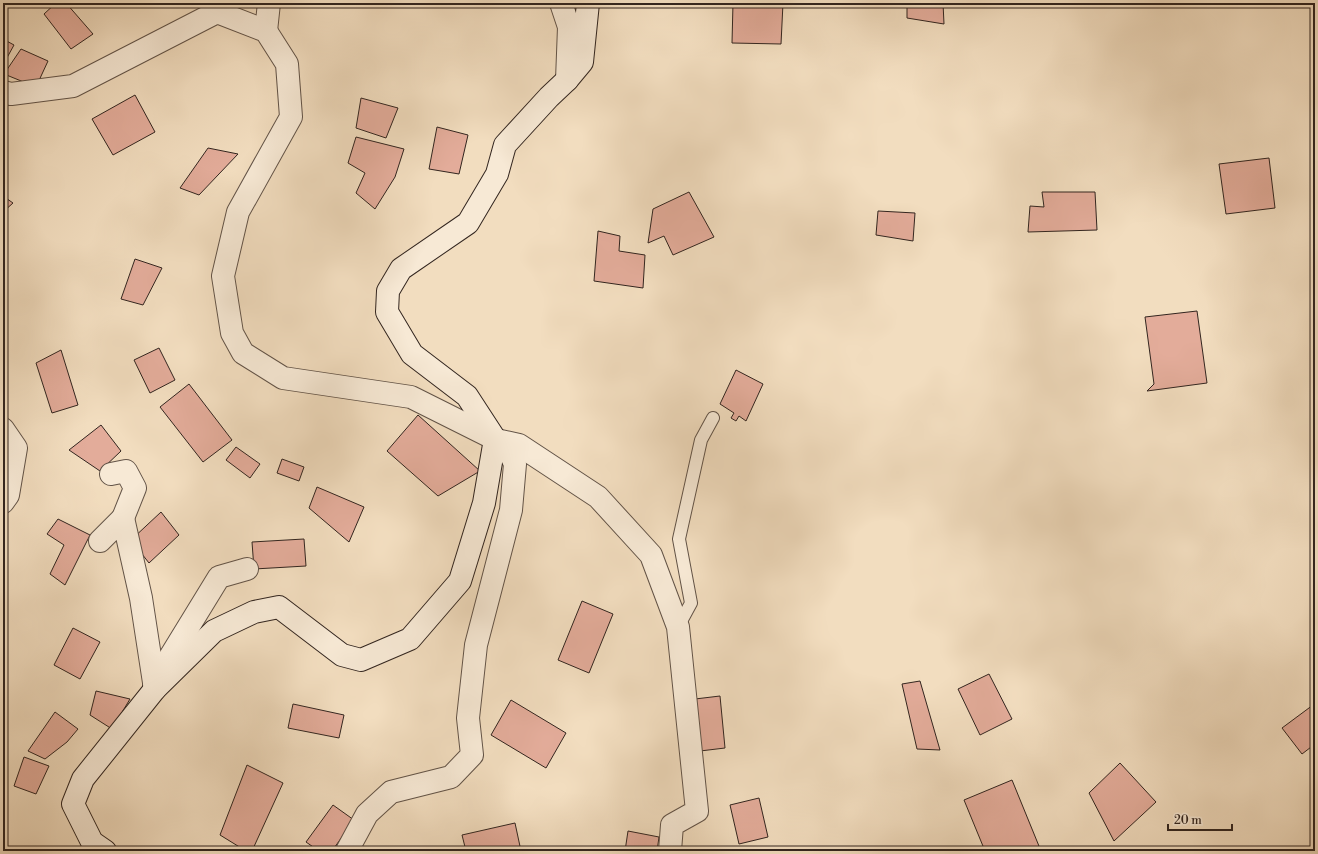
<svg xmlns="http://www.w3.org/2000/svg" width="1318" height="854" viewBox="0 0 1318 854" font-family="'Libre Bodoni',serif">
<style>
.building{fill:#e3ac9a;stroke:#32251f}
.lines{fill:none;stroke-linecap:round;stroke-linejoin:round}
.lane-casing{stroke:#625347;stroke-width:14}
.street-casing{stroke:#625347;stroke-width:24}
.secondary-casing{stroke:#32251f;stroke-width:24}
.lane{stroke:#f7e9d5;stroke-width:12}
.street{stroke:#f7e9d5;stroke-width:22}
.secondary{stroke:#f7e9d5;stroke-width:22}
</style>
<rect width="100%" height="100%" fill="#f2ddbf"/>
<filter id="stains"><feTurbulence type="fractalNoise" baseFrequency=".005" numOctaves="4"/><feColorMatrix values="0 0 0 0 .2 0 0 0 0 .09 0 0 0 0 .02 0 0 0 .5 -.17"/></filter>
<radialGradient id="worn" r=".72"><stop offset=".6" stop-color="#630" stop-opacity="0"/><stop offset="1" stop-color="#630" stop-opacity=".3"/></radialGradient>
<!-- building -->
<g class="building">
<path d="M56 3H66L93 34 71 49 44 14Z"/>
<path d="M733 3H783L781 44 732 43Z"/>
<path d="M907 3H943L944 24 907 18Z"/>
<path d="M3 39 14 45 3 65Z"/>
<path d="M21 49 48 61 36 87 4 74Z"/>
<path d="M135 95 155 132 113 155 92 119Z"/>
<path d="M361 98 398 108 386 138 356 128Z"/>
<path d="M437 127 468 135 459 174 429 169Z"/>
<path d="M356 137 404 149 395 177 375 209 356 193 365 173 348 163Z"/>
<path d="M208 148 238 154 199 195 180 188Z"/>
<path d="M1269 158 1275 208 1226 214 1219 164Z"/>
<path d="M689 192 714 237 673 255 664 236 648 243 653 209Z"/>
<path d="M1042 192H1095L1097 230 1028 232 1030 206 1044 207Z"/>
<path d="M3 196 13 203 3 212Z"/>
<path d="M878 211 915 213 913 241 876 235Z"/>
<path d="M598 231 620 236 619 251 645 255 643 288 594 281Z"/>
<path d="M135 259 162 268 143 305 121 299Z"/>
<path d="M1197 311 1207 383 1147 391 1154 384 1145 317Z"/>
<path d="M159 348 175 380 150 393 134 360Z"/>
<path d="M61 350 78 405 52 413 36 363Z"/>
<path d="M736 370 763 384 746 421 739 416 736 421 731 418 734 413 720 404Z"/>
<path d="M189 384 232 440 203 462 160 407Z"/>
<path d="M418 415 480 471 438 496 387 451Z"/>
<path d="M101 425 121 451 100 471 69 450Z"/>
<path d="M236 447 260 464 250 478 226 460Z"/>
<path d="M282 459 304 467 299 481 277 473Z"/>
<path d="M317 487 364 507 349 542 309 508Z"/>
<path d="M161 512 179 535 149 563 131 540Z"/>
<path d="M58 519 90 535 65 585 50 574 64 545 47 534Z"/>
<path d="M304 539 306 566 254 569 252 542Z"/>
<path d="M7 588 5 640 3 641V589Z"/>
<path d="M582 601 613 614 589 673 558 660Z"/>
<path d="M73 628 100 642 80 679 54 665Z"/>
<path d="M989 674 1012 719 980 735 958 689Z"/>
<path d="M920 681 940 750 917 749 902 684Z"/>
<path d="M96 691 130 699 112 729 90 715Z"/>
<path d="M720 696 725 748 700 751 695 699Z"/>
<path d="M511 700 566 733 546 768 491 735Z"/>
<path d="M293 704 344 715 339 738 288 728Z"/>
<path d="M1313 705 1315 708V744L1302 754 1282 728Z"/>
<path d="M55 712 78 729 67 742 45 759 28 751Z"/>
<path d="M24 757 49 766 36 794 14 786Z"/>
<path d="M1120 763 1156 802 1114 841 1089 793Z"/>
<path d="M247 765 283 783 252 851H246L220 835Z"/>
<path d="M1012 780 1041 851H985L964 800Z"/>
<path d="M759 798 768 837 739 844 730 805Z"/>
<path d="M333 805 354 820 332 851H319L306 842Z"/>
<path d="M515 823 521 851H466L462 835Z"/>
<path d="M628 831 659 837 657 851H625Z"/>
</g>
<g class="lines">
<!-- lane casing -->
<g class="lane-casing">
<path id="lane" d="M678 627 691 603 679 539 701 440 713 418"/>
</g>
<!-- street casing -->
<g class="street-casing">
<g id="street">
<path d="M561 3 569 27 567 80"/>
<path d="M266 31 269 3"/>
<path d="M3 92 11 94 73 86 217 12 266 31 287 64 291 117 238 212 223 276 232 333 243 353 283 378 411 397 495 439 509 451 515 464 511 510 476 645 468 718 472 755 451 777 391 792 367 814 347 851"/>
<path d="M3 429 16 448 8 495 3 502"/>
<path d="M496 440 519 445 598 497 651 555 678 627 697 811 672 825 670 851"/>
<path d="M111 474 126 471 135 488 123 518"/>
<path d="M100 541 123 518 141 598 155 689"/>
<path d="M154 683 219 577 247 569"/>
</g>
</g>
<!-- secondary casing -->
<g class="secondary-casing">
<path id="secondary" d="M105 851 92 842 73 804 83 779 155 689 214 631 254 612 279 607 342 655 361 660 410 639 460 581 484 503 495 439 467 396 412 354 387 312 388 291 401 269 468 223 497 174 505 145 549 97 567 80 582 62 588 3"/>
</g>
<!-- lane -->
<use href="#lane" class="lane"/>
<!-- street -->
<use href="#street" class="street"/>
<!-- secondary -->
<use href="#secondary" class="secondary"/>
</g>
<!-- margin -->
<rect width="1318" height="854" fill="none" stroke="#f2ddbf" stroke-width="16"/>
<rect x="4" y="4" width="1310" height="846" fill="none" stroke="#32251f" stroke-width="2"/>
<rect x="8" y="8" width="1302" height="838" fill="none" stroke="#32251f"/>
<!-- scale -->
<path d="M1168 824v6h64v-6" fill="none" stroke="#32251f" stroke-width="2"/>
<text x="1174" y="824" font-size="12" fill="#32251f" stroke="#f7e9d5" stroke-width="3" paint-order="stroke">20 m</text>
<rect width="100%" height="100%" filter="url(#stains)"/>
<rect width="100%" height="100%" fill="url(#worn)"/>
</svg>
